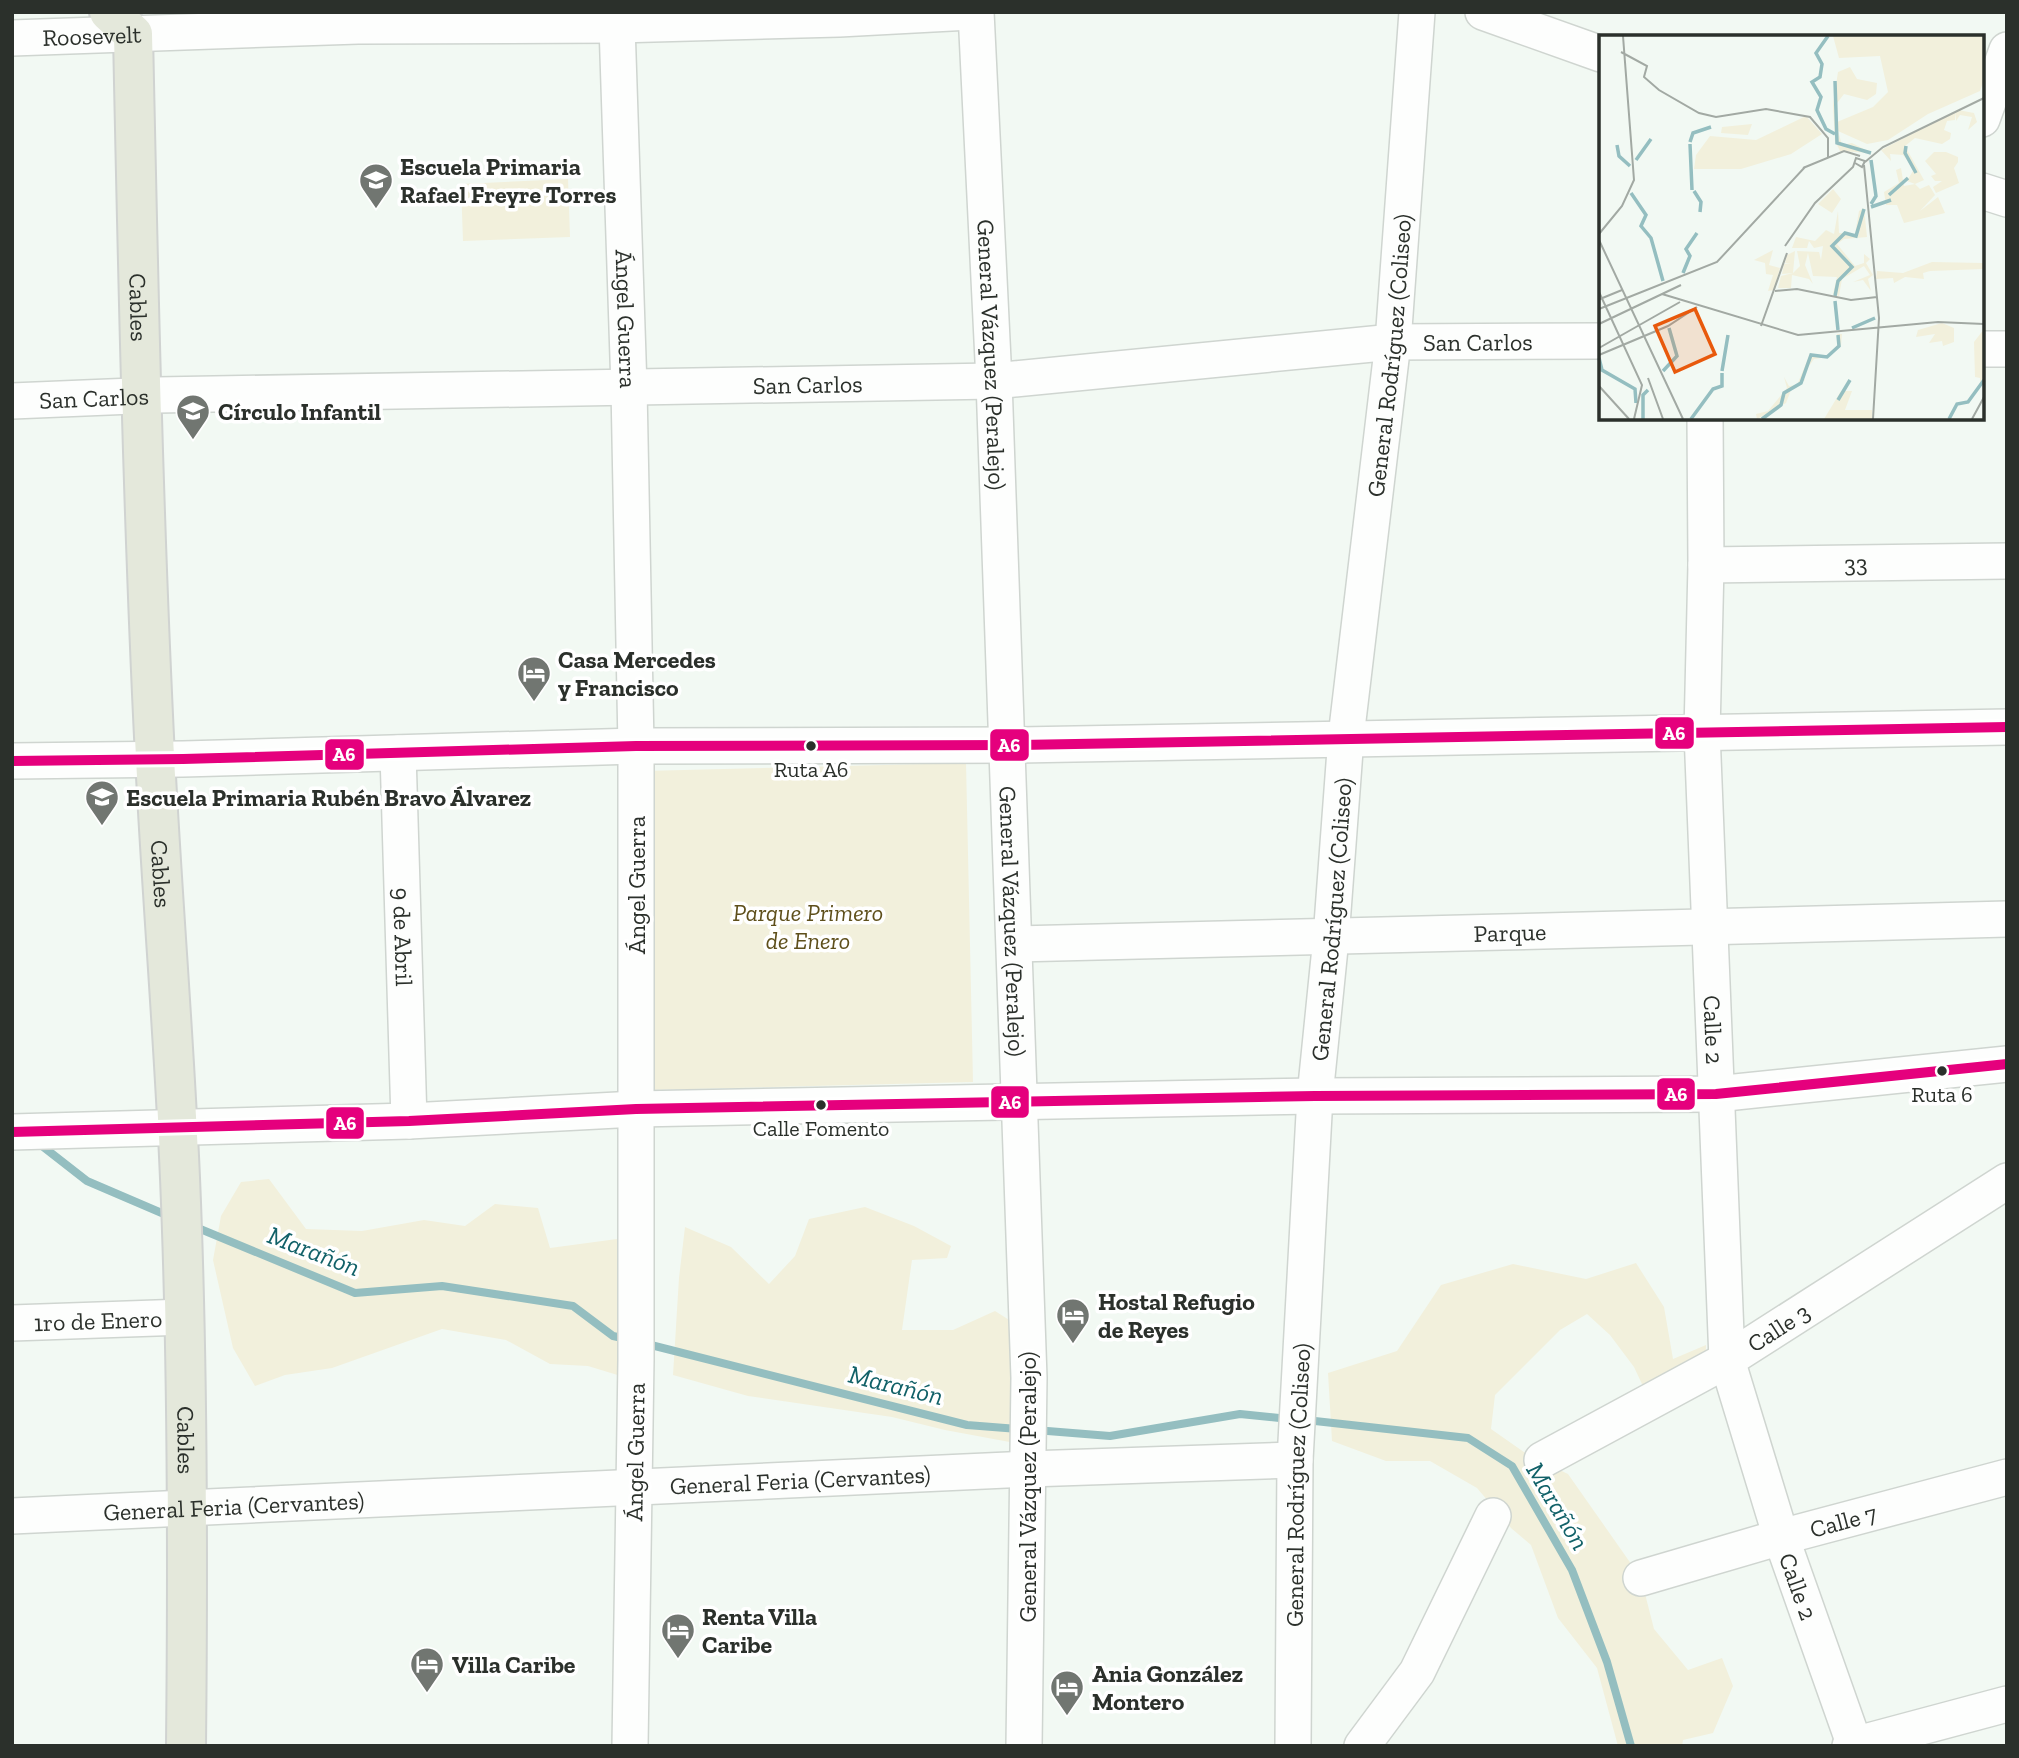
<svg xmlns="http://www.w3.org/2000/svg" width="2019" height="1758" viewBox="0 0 2019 1758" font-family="'Zilla Slab',serif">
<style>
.green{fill:#f2f0dc}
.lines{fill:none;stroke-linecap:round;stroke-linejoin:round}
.stream{stroke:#94bec0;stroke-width:8}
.minor-casing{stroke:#cfd5d0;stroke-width:38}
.major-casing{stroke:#d0d3d1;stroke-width:42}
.minor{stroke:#fdfefd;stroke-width:35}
.major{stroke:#e4e8db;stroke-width:38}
.bus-1-casing{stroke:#fff;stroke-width:16}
.bus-1{stroke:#e5007d;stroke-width:10}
.bus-dot{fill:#2b302b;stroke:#fff;stroke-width:2.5}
.labels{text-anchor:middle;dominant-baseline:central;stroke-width:7;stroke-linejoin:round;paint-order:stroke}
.bus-label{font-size:22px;fill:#2b302b;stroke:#fff}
.street-label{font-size:24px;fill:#2b302b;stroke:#fff}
.poi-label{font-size:24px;font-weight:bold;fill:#2b302b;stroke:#fff;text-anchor:start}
.park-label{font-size:24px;font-style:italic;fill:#5e4f1b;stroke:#fff}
.water-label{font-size:26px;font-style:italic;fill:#116168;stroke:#fff}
.inset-river{fill:none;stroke:#94bec0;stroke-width:3.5}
.inset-road{fill:none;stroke:#a2a9a3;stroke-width:2}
.view{fill:#e8590c;fill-opacity:0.15;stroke:#e8590c;stroke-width:3.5}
.inset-edge{fill:none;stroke:#2b302b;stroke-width:3.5}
.line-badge{stroke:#fff;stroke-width:2.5}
.badge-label{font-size:19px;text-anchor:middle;font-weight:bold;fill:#fff}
</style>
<rect width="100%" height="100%" fill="#f2f9f3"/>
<!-- green -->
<g class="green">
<path d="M568 179 570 237 463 241 461 184Z"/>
<path d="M966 763 973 1082 649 1090 644 771Z"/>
<path d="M269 1179 306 1229 362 1231 424 1220 465 1226 495 1204 538 1208 550 1248 617 1239 624 1377 588 1366 550 1364 506 1340 442 1329 332 1368 285 1375 255 1386 233 1348 213 1260 221 1216 241 1182Z"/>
<path d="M865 1207 914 1226 951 1246 947 1258 912 1260 902 1330H953L995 1311 1014 1323 1015 1443 945 1430 892 1417 748 1396 673 1375 679 1278 685 1227 731 1247 769 1284 795 1256 809 1219Z"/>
<path d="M1636 1263 1664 1307 1673 1359 1706 1345 1705 1387 1656 1414 1634 1367 1610 1335 1587 1314 1560 1330 1495 1395 1491 1429 1528 1455 1568 1474 1641 1578 1654 1629 1688 1670 1722 1658 1733 1686 1713 1733 1683 1740 1682 1746H1618L1597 1668 1558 1618 1531 1545 1511 1528 1477 1488 1430 1461H1386L1332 1441 1328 1373 1397 1351 1441 1285 1513 1264 1586 1279Z"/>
</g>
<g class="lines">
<!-- stream -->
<g class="stream">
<path d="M37 1142 87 1181 171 1217"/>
<path d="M193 1226 355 1293 442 1286 573 1306 613 1336 627 1339"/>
<path d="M643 1343 967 1425 1019 1429"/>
<path d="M1306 1420 1468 1438 1512 1466 1572 1570 1607 1662 1631 1746"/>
<path d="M1035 1430 1110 1436 1240 1414 1289 1419"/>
</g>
<!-- minor casing -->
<g class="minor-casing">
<g id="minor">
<path id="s1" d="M976 12 994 381 1029 1378 1024 1746"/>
<path d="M1483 12 1601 54"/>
<path id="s2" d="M617 25 629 388 636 746V1360L630 1746"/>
<path id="s3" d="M12 38 358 26 617 25 839 19 970 12"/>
<path d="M1982 119 2007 50"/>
<path d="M1982 191 2007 199"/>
<path d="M1982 349H2007"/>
<path id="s4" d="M12 401 157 395 994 381 1393 342 1601 341"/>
<path id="s5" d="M1705 418 1706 565 1702 732 1727 1360 1781 1537 1855 1746"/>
<path id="s6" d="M1706 565 2007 561"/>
<path id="s7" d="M398 753 409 1121"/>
<path d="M12 761 183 759 636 746 1019 745 2007 727"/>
<path id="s8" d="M1015 944C1346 938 1676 926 2007 919"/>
<path d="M12 1132 409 1121 636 1109 1315 1096 1716 1094 2007 1064"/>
<path id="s9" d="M12 1323 185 1317"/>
<path id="s10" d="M1542 1460 1727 1360 2007 1181"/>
<path id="s11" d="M12 1516 1029 1469 1295 1460"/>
<path id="s12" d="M1641 1578 1781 1537 2007 1477"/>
<path id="s13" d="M1293 1746 1295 1460 1315 1096 1331 938 1346 737 1393 342 1417 12"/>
<path d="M1362 1746 1417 1672 1493 1516"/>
<path d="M1850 1746 2007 1704"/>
</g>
</g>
<!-- major casing -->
<g class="major-casing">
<g id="major">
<path id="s14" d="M109 12 133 34C138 275 143 516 155 757 162 897 174 1037 180 1178 188 1367 188 1556 186 1746"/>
</g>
</g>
<!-- minor -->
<use href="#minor" class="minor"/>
<!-- major -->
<use href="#major" class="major"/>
<!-- bus-1 casing -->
<g class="bus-1-casing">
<g id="bus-1">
<path d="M12 761 183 759 636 746 1019 745 2007 727"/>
<path d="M12 1132 409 1121 636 1109 1315 1096 1716 1094 2007 1064"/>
</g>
</g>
<!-- bus-1 -->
<use href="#bus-1" class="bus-1"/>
</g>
<!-- icons -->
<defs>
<g id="school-pin" transform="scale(1.75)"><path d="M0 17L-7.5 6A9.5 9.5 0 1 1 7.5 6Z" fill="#717671" stroke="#fff"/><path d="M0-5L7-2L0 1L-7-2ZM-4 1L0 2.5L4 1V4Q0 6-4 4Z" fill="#fff"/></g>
<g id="hotel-pin" transform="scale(1.75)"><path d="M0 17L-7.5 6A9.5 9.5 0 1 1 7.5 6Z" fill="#717671" stroke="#fff"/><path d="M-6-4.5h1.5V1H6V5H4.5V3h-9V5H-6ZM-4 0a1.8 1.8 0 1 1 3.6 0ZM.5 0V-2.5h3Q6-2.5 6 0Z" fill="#fff"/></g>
</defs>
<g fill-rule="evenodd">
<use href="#school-pin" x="376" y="180"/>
<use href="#school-pin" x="193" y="411"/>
<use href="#hotel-pin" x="534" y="673"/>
<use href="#school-pin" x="102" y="797"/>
<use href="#hotel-pin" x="1073" y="1315"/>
<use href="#hotel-pin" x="678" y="1630"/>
<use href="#hotel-pin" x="427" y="1664"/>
<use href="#hotel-pin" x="1067" y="1687"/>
</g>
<!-- markers -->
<g class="bus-dot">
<circle cx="811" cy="746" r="6"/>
<circle cx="1942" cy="1071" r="6"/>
<circle cx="821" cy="1105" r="6"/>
</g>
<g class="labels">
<!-- bus labels -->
<g class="bus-label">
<text x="811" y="769">Ruta A6</text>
<text x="1942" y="1094">Ruta 6</text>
<text x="821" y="1128">Calle Fomento</text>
</g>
<!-- street labels -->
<g class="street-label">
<text stroke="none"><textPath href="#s3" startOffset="80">Roosevelt</textPath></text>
<text stroke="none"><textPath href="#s14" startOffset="306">Cables</textPath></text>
<text stroke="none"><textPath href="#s2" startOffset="294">Ángel Guerra</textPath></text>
<text stroke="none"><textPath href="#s4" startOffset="1468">San Carlos</textPath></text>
<text stroke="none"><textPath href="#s1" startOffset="343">General Vázquez (Peralejo)</textPath></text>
<text stroke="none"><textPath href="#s13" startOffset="1395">General Rodríguez (Coliseo)</textPath></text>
<text stroke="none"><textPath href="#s4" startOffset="796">San Carlos</textPath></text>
<text stroke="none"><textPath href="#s4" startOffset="82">San Carlos</textPath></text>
<text stroke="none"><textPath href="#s6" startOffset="150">33</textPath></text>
<text stroke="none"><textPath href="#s14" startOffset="873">Cables</textPath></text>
<text transform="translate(636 885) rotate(-90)">Ángel Guerra</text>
<text stroke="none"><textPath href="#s13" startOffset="828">General Rodríguez (Coliseo)</textPath></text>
<text stroke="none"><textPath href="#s1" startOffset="910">General Vázquez (Peralejo)</textPath></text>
<text stroke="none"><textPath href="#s8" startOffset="495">Parque</textPath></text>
<text stroke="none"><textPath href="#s7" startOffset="184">9 de Abril</textPath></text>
<text stroke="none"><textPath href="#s5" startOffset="612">Calle 2</textPath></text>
<text stroke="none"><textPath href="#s9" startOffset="86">1ro de Enero</textPath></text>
<text stroke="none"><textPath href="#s10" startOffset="271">Calle 3</textPath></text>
<text stroke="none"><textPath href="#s14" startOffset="1440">Cables</textPath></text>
<text transform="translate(635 1452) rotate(-89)">Ángel Guerra</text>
<text stroke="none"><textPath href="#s11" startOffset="789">General Feria (Cervantes)</textPath></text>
<text stroke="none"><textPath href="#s13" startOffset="261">General Rodríguez (Coliseo)</textPath></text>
<text transform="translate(1027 1487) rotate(-90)">General Vázquez (Peralejo)</text>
<text stroke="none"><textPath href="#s11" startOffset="222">General Feria (Cervantes)</textPath></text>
<text stroke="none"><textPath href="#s12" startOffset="210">Calle 7</textPath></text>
<text stroke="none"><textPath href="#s5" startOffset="1180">Calle 2</textPath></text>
</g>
<!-- poi labels -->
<g class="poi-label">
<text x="400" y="166">Escuela Primaria<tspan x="400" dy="28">Rafael Freyre Torres</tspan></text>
<text x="218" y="411">Círculo Infantil</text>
<text x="558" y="659">Casa Mercedes<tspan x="558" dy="28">y Francisco</tspan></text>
<text x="126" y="797">Escuela Primaria Rubén Bravo Álvarez</text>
<text x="1098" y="1301">Hostal Refugio<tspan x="1098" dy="28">de Reyes</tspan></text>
<text x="702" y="1616">Renta Villa<tspan x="702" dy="28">Caribe</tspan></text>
<text x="452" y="1664">Villa Caribe</text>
<text x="1092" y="1673">Ania González<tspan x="1092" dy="28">Montero</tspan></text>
</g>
<!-- park labels -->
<g class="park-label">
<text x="808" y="912">Parque Primero<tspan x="808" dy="28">de Enero</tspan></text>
</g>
<!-- water labels -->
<g class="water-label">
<text transform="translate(314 1251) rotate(21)">Marañón</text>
<text transform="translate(896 1385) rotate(14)">Marañón</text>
<text transform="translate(1558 1506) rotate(59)">Marañón</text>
</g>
</g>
<!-- overview -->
<g transform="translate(1599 35)">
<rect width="385" height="385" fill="#f2f9f3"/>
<path d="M234 1H385V45L381 56 329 79 289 105 268 109 239 96 243 110 253 108 273 118 241 116 236 106 234 70 239 37 251 32 258 44 278 48 277 59 268 65 245 59 235 72 238 87 274 72 289 57 281 21 240 23ZM359 75 375 78 378 87 369 95 373 82 361 80 357 86V77L356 85 348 86 345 95 352 98 351 104 343 109 316 103 306 111 325 145 316 149 321 154 330 150 336 160 321 176 339 162 346 178 305 188 298 170H287L285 157 300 148 297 135 302 133 305 151 316 149 308 146 315 134 304 120 291 119 292 126 282 115ZM207 81 223 99 192 119 142 134H95L97 120 111 101 157 105ZM153 89 149 100 122 98 123 92ZM335 117H347L359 122V127L355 133 360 148 337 158 334 152 343 146H336L332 141 337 139 326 126ZM234 154 242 164 233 178 219 169ZM265 173 268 202 245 204 238 209 256 231 265 228V219L271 224 267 228 274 240 269 244 272 256 264 245 254 247 271 240 265 231 243 244 240 261 234 259 238 242 214 241 209 218 206 230 214 249 210 244 193 240 192 253H179L182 241 194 238 183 239 185 229 192 228H186L188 220 196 216 194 238 201 231 198 216 220 217 222 225 224 211 215 213 210 206 208 213H193L197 202 216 206 227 195 235 199 239 176 240 198 256 199 260 176ZM174 215 170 230 181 233 175 255 169 256 174 240 167 239 166 228 155 225ZM333 227 384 228 385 234 331 236 324 238 325 244 306 242 295 248 294 243 277 244 278 236 304 238ZM343 288 355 293V307L344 311 343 306 330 308 336 299 317 302 319 295ZM385 294V348L381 350V343L376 342 375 307ZM238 299H243L242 311 229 322 215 324 203 341 206 345 192 355 187 368 158 384 157 379 169 376 188 353 185 342 190 351 198 350 211 319 227 321 238 311ZM242 356H253L246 375H273V384H225Z" fill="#f2f0dc"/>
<path class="inset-river" d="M229 1 217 18 223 29 221 42 213 47 222 62 218 75 227 94 236 99M236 46 238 108 272 118M91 107 94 98 112 92M91 109 93 155M18 110 20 121 31 131M307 111 306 118 317 138M37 125 52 104M95 156 102 167 101 177M32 158 47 180 42 191 52 203 64 246M290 160 309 143M272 169 277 161 272 125M272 172 292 165M84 238 91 221 87 214 98 198M236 261 239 246 253 232 233 211 246 198 257 201 265 174M236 266 239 295M253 293 276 283M0 323 3 335 36 354 37 368M64 336 78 321 70 293M123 336 129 300M239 365 251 345M44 384V360L49 355M92 384 114 354 123 351V338M163 384 182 370 185 358 202 348 212 320 228 322 240 311 239 300M350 384 358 369 369 367 385 345"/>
<path class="inset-road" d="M22 17 48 31 45 42 60 55 100 78 117 82 167 74 211 82 229 103V122M266 127 284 112 385 63M265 130 280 283 274 384M204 133 245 116 261 121M0 199 23 171 35 145 24 1M0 205 84 384M186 211 216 168 254 132 257 123 266 126 263 132 256 128M176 256 198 254 252 265 278 262M0 257 43 350 35 384M63 259 199 300 339 287 385 289M1 264 23 255M0 274 118 227 206 132M0 289 82 250M162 291 188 218M0 313 81 267M0 320 69 291 98 272M49 343 64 384M0 351 30 384M373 384 385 362"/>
<path class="view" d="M96 274 116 319 76 337 56 291Z"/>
<rect width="385" height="385" class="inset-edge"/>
</g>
<g class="line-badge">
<rect x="1654" y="716" width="41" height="34" rx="7" fill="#e5007d"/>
<rect x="989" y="728" width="41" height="34" rx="7" fill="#e5007d"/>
<rect x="324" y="738" width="41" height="33" rx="7" fill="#e5007d"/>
<rect x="1656" y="1077" width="40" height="34" rx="7" fill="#e5007d"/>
<rect x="990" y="1085" width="40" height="34" rx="7" fill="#e5007d"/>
<rect x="325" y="1106" width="40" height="34" rx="7" fill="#e5007d"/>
</g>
<g class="badge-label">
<text x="1674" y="740">A6</text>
<text x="1009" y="752">A6</text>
<text x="344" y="761">A6</text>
<text x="1676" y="1101">A6</text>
<text x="1010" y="1109">A6</text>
<text x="345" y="1130">A6</text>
</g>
<!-- border -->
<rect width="2019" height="1758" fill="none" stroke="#2b302b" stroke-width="28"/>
</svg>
